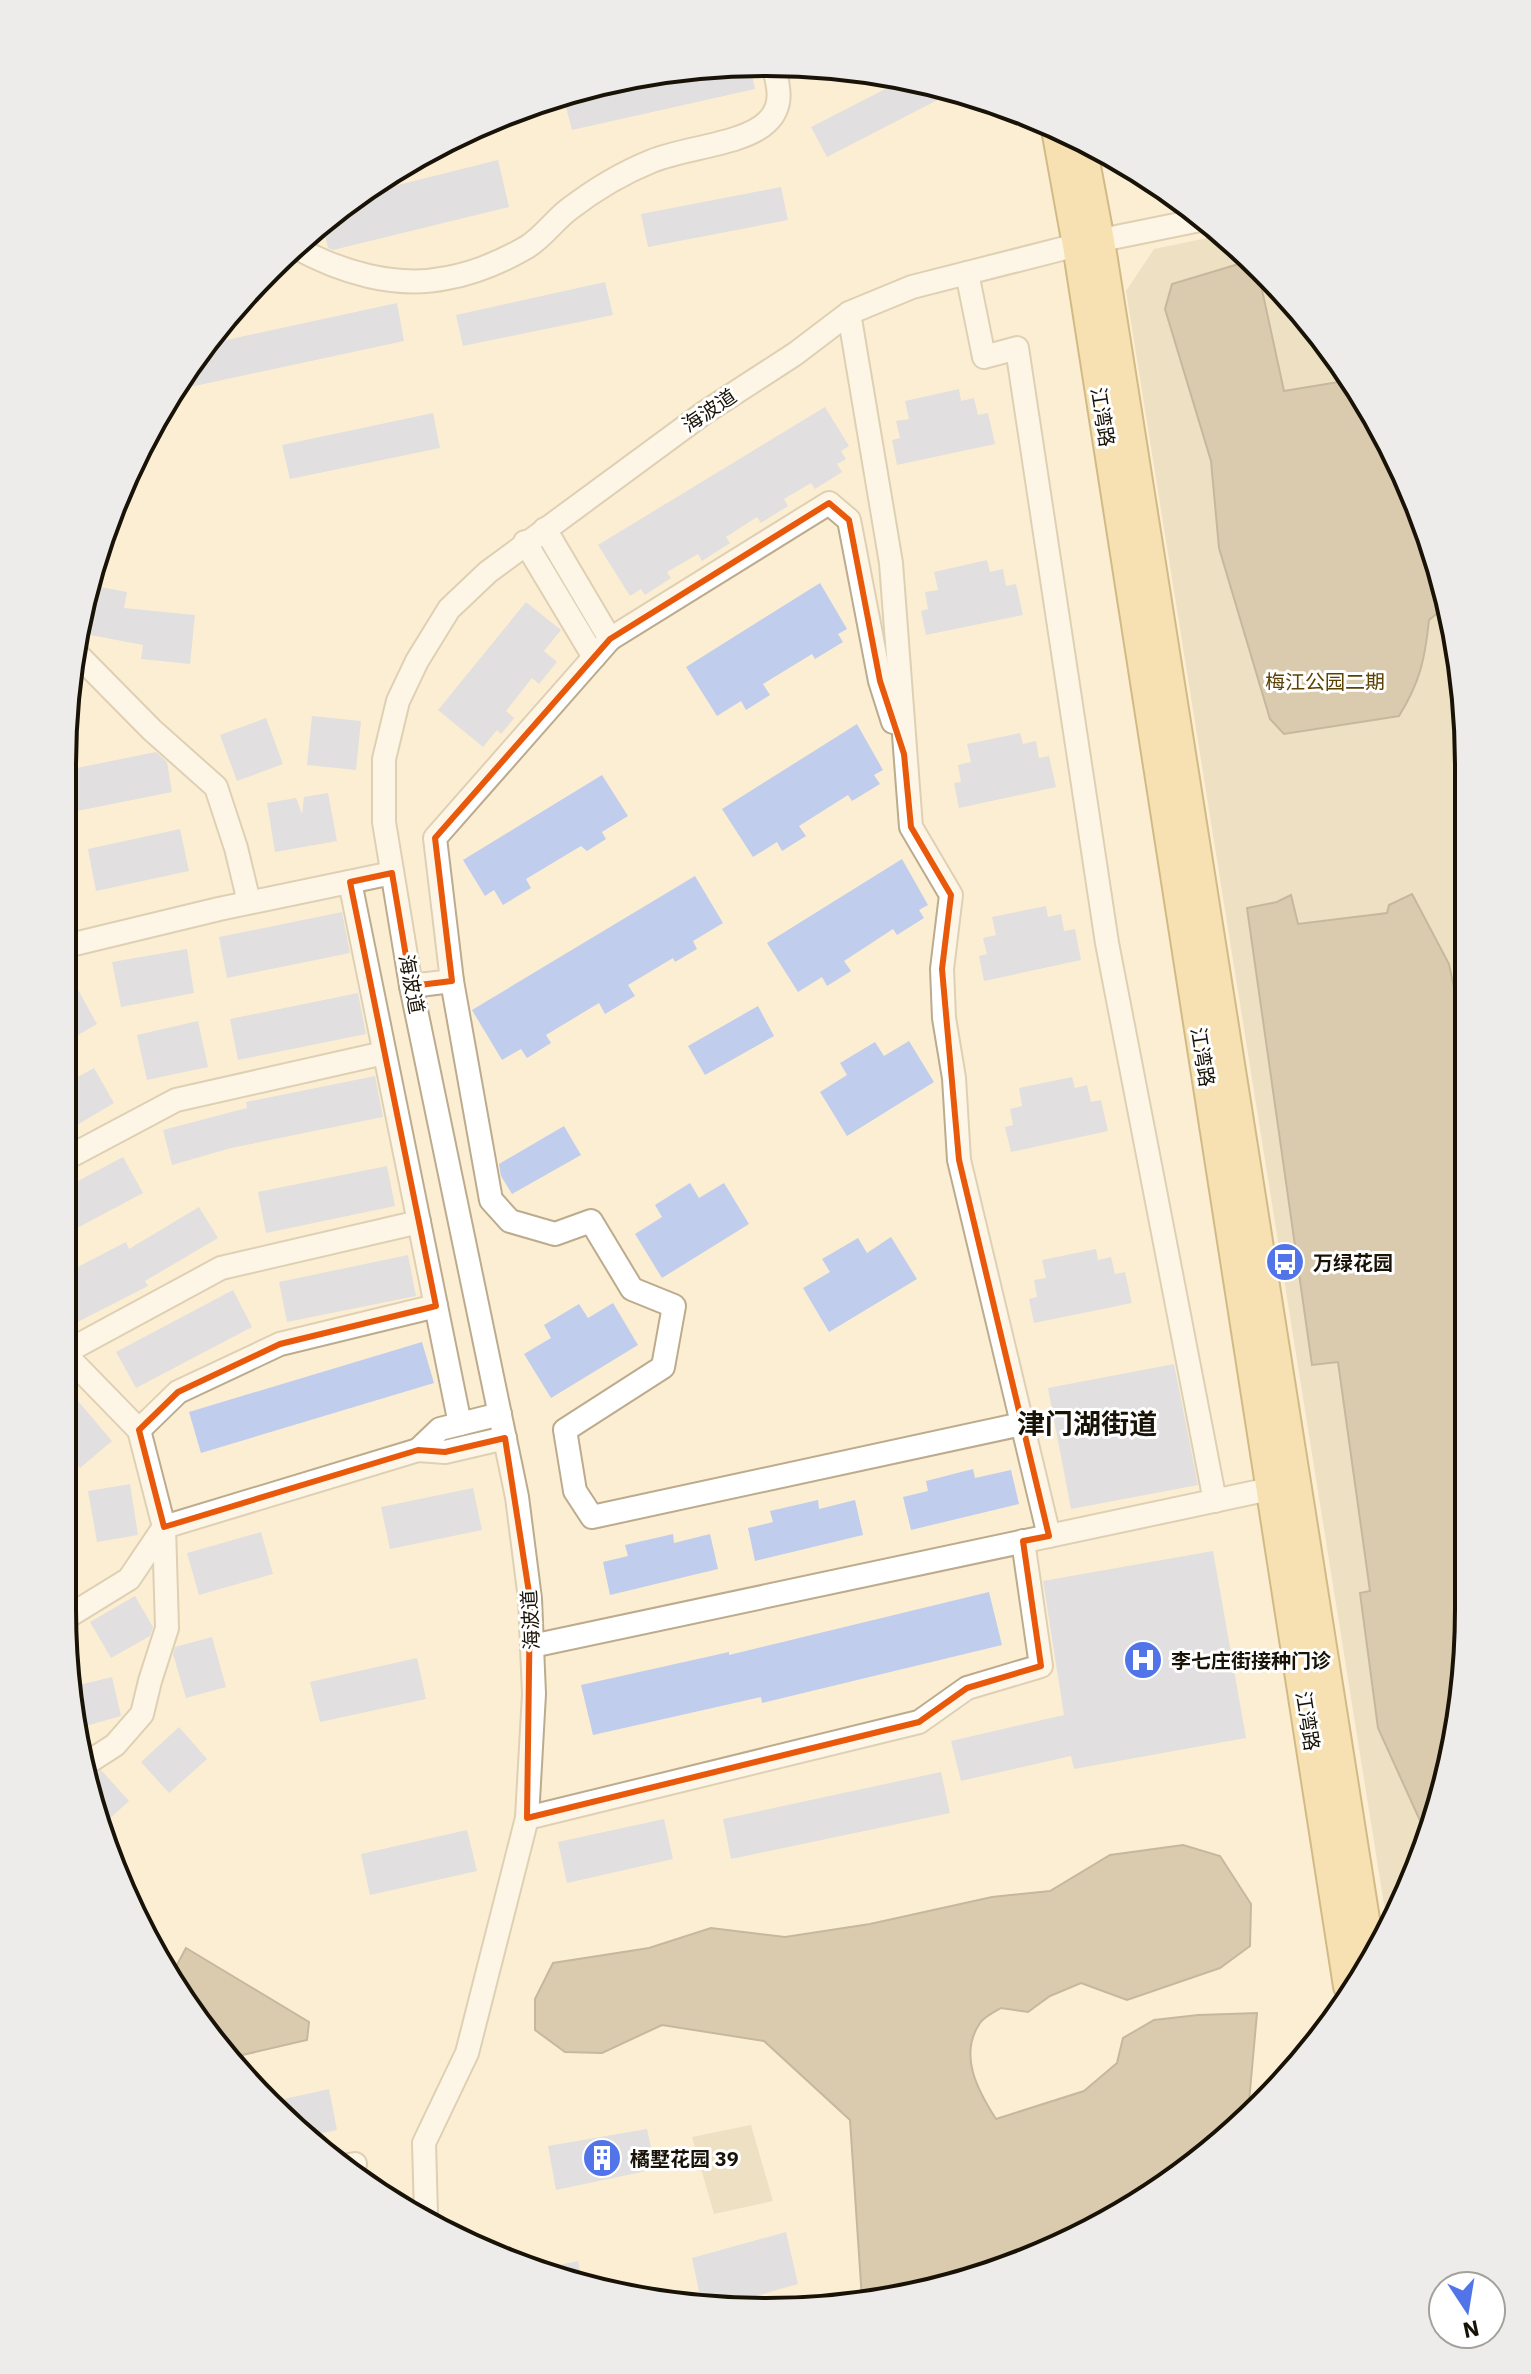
<svg xmlns="http://www.w3.org/2000/svg" width="1531" height="2374" viewBox="0 0 1531 2374" font-family="'IBM Plex Sans','Noto Sans SC',sans-serif">
<style>
.green{fill:#deceaf}
.water{fill:#b2a180;stroke:#84765c;stroke-width:2}
.building{fill:#c0cded}
.lines{fill:none;stroke-linecap:round;stroke-linejoin:round}
.minor-casing{stroke:#bcab8c;stroke-width:26}
.major-casing{stroke:#a07b29;stroke-width:32}
.minor{stroke:#fff;stroke-width:22}
.major{stroke:#f1d18a;stroke-width:28}
.marked{fill:none;stroke:#e8590c;stroke-width:6;stroke-linejoin:round}
.labels{text-anchor:middle;dominant-baseline:central;stroke-width:6;stroke-linejoin:round;paint-order:stroke}
.street-label{font-size:20px;fill:#191307;stroke:#fff}
.park-label{font-size:20px;fill:#5b4203;stroke:#fff}
.poi-label{font-size:20px;font-weight:bold;fill:#191307;stroke:#fff;text-anchor:start}
.district-label{font-size:28px;font-weight:bold;fill:#191307;stroke:#fff}
.rim{fill:none;stroke:#191307;stroke-width:4}
</style>
<rect width="100%" height="100%" fill="#fceed3"/>
<!-- green -->
<g class="green">
<path d="M1226 234 1324 338 1397 455 1445 584 1468 720 1463 1700 1415 1878 1387 1923 1126 291 1154 249Z"/>
<path d="M751 2125 773 2201 714 2214 692 2137Z"/>
</g>
<!-- water -->
<g class="water">
<path d="M1252 260 1257 267 1284 391 1350 380 1397 455 1445 584 1449 608 1446 606 1429 620C1425 659 1420 682 1399 716L1284 734 1270 719 1219 548 1211 461 1165 309 1172 284Z"/>
<path d="M1412 894 1449 964 1462 1026 1455 1073 1466 1091 1463 1700 1427 1836 1378 1728 1360 1593 1370 1591 1338 1362 1312 1365 1247 908 1277 902 1291 895 1298 924 1387 913 1389 905Z"/>
<path d="M1183 1845 1220 1856 1251 1904 1250 1946 1220 1968 1127 2000 1081 1983 1050 1996 1028 2012 1001 2008C994 2012 984 2017 980 2023 958 2055 978 2091 996 2119L1084 2091 1117 2063 1123 2038 1154 2020 1198 2015 1257 2013 1248 2113 1156 2194 948 2288 862 2299 850 2120 764 2041 662 2025 602 2053 565 2052 535 2030V1999L553 1963 649 1948 711 1928 785 1937 870 1924 992 1897 1050 1891 1110 1855Z"/>
<path d="M186 1948 309 2022 307 2040 234 2057 181 2000 170 1978Z"/>
</g>
<!-- building -->
<g class="building">
<path d="M719 64 750 65 755 89 572 130 563 96 660 73Z"/>
<path d="M905 79 955 91 827 157 811 127Z"/>
<path d="M498 160 509 207 333 250 328 248 322 222 337 208 358 195Z"/>
<path d="M781 187 788 220 648 247 641 214Z"/>
<path d="M605 282 613 315 463 346 456 315Z"/>
<path d="M397 303 404 341 190 387 187 376 208 344Z"/>
<path d="M959 389 961 401 974 398 978 415 988 413 995 444 897 465 892 440 900 438 896 421 909 419 905 401Z"/>
<path d="M825 407 849 446 841 451 846 459 837 464 842 472 815 489 811 483 784 499 788 506 761 523 757 517 726 537 730 543 702 561 698 554 667 572 671 578 645 595 641 589 630 596 598 545Z"/>
<path d="M433 413 440 448 290 479 282 445Z"/>
<path d="M987 560 990 572 1003 569 1006 586 1016 584 1023 615 926 635 921 611 928 609 925 592 938 590 934 572Z"/>
<path d="M820 583 847 629 838 634 843 642 815 659 812 654 763 684 770 695 746 710 741 701 717 716 686 667Z"/>
<path d="M95 586 127 592 124 608 195 615 190 664 141 659 143 645 80 633Z"/>
<path d="M526 602 561 630 544 651 557 662 539 684 532 678 506 711 514 718 501 734 497 730 483 747 438 710Z"/>
<path d="M312 716 361 721 356 770 307 765Z"/>
<path d="M266 718 283 764 237 781 220 735Z"/>
<path d="M857 724 883 770 874 775 880 784 852 801 848 795 799 826 806 836 782 851 777 842 753 857 722 809Z"/>
<path d="M1020 733 1023 744 1036 741 1039 758 1049 756 1056 787 959 808 954 783 961 782 958 765 971 762 967 744Z"/>
<path d="M156 752 167 762 172 792 67 813V770Z"/>
<path d="M602 775 628 816 602 832 606 839 587 851 581 846 526 879 531 888 503 905 494 890 485 896 463 860Z"/>
<path d="M328 793 337 841 275 852 267 803 296 798 302 814 304 797Z"/>
<path d="M180 829 189 871 96 891 88 849Z"/>
<path d="M902 859 928 905 919 910 924 918 897 935 893 929 844 961 851 971 827 986 822 977 798 992 767 943Z"/>
<path d="M695 876 723 923 693 941 697 949 675 962 673 958 628 985 635 996 605 1014 599 1003 546 1035 551 1043 527 1058 521 1049 502 1060 472 1010Z"/>
<path d="M1046 906 1048 917 1061 914 1064 931 1075 929 1081 960 984 981 979 956 987 954 983 938 996 935 992 917Z"/>
<path d="M342 912 350 953 227 978 219 937Z"/>
<path d="M187 949 194 993 121 1007 112 962Z"/>
<path d="M77 988 97 1024 66 1042V994Z"/>
<path d="M358 993 366 1034 238 1060 230 1019Z"/>
<path d="M758 1006 774 1036 705 1075 688 1046Z"/>
<path d="M198 1021 208 1067 147 1080 137 1035Z"/>
<path d="M909 1041 934 1082 847 1136 820 1092 847 1075 840 1063 875 1042 884 1056Z"/>
<path d="M94 1068 114 1103 65 1132V1084Z"/>
<path d="M375 1076 383 1117 231 1148 172 1165 163 1130 247 1108 246 1102Z"/>
<path d="M1072 1077 1075 1088 1087 1085 1091 1102 1101 1100 1108 1131 1011 1152 1005 1127 1013 1125 1010 1109 1022 1106 1019 1088Z"/>
<path d="M564 1126 581 1155 512 1194 501 1176 499 1164Z"/>
<path d="M123 1157 143 1193 64 1235 65 1188Z"/>
<path d="M387 1166 395 1206 266 1233 258 1192Z"/>
<path d="M690 1183 699 1198 724 1183 749 1224 662 1278 635 1234 662 1217 655 1205Z"/>
<path d="M199 1207 218 1238 145 1281 148 1286 64 1329V1274L126 1242 129 1249Z"/>
<path d="M891 1237 917 1279 829 1332 803 1288 830 1272 822 1259 858 1238 867 1253Z"/>
<path d="M1096 1249 1098 1260 1111 1257 1115 1274 1125 1272 1132 1303 1034 1323 1029 1299 1037 1297 1034 1280 1046 1278 1042 1260Z"/>
<path d="M408 1255 416 1296 287 1322 279 1282Z"/>
<path d="M233 1290 252 1327 136 1388 116 1352Z"/>
<path d="M613 1303 638 1345 551 1398 524 1354 551 1338 544 1325 579 1304 588 1318Z"/>
<path d="M422 1342 434 1383 201 1453 189 1412Z"/>
<path d="M1174 1364 1198 1485 1071 1509 1048 1388Z"/>
<path d="M78 1401 112 1441 80 1468 63 1448V1414Z"/>
<path d="M973 1469 975 1478 1011 1470 1019 1504 911 1530 903 1497 928 1491 926 1481Z"/>
<path d="M130 1484 138 1535 97 1542 88 1491Z"/>
<path d="M473 1488 482 1530 390 1549 381 1507Z"/>
<path d="M818 1500 819 1509 855 1500 863 1535 755 1561 748 1528 773 1522 770 1511Z"/>
<path d="M261 1532 273 1574 199 1595 187 1553Z"/>
<path d="M673 1534 674 1543 710 1534 718 1569 610 1595 603 1562 628 1556 625 1545Z"/>
<path d="M1213 1551 1246 1738 1074 1769 1071 1756 961 1781 951 1741 1064 1715 1043 1581Z"/>
<path d="M989 1592 1002 1645 762 1703 761 1697 593 1735 581 1685 729 1652V1655Z"/>
<path d="M135 1596 153 1627 150 1636 111 1658 90 1622Z"/>
<path d="M212 1637 226 1687 186 1698 173 1654 175 1647Z"/>
<path d="M417 1658 426 1699 320 1722 310 1682Z"/>
<path d="M112 1677 121 1716 82 1727 75 1686Z"/>
<path d="M179 1727 207 1759 169 1793 141 1762Z"/>
<path d="M101 1770 129 1801 98 1829 90 1780Z"/>
<path d="M941 1772 950 1813 731 1859 723 1819Z"/>
<path d="M664 1819 673 1859 567 1883 558 1842Z"/>
<path d="M467 1830 477 1871 370 1895 361 1854Z"/>
<path d="M329 2089 337 2130 309 2136 275 2101Z"/>
<path d="M647 2129 656 2169 556 2190 548 2146Z"/>
<path d="M786 2232 798 2284 724 2305 701 2301 692 2258Z"/>
<path d="M578 2261 582 2282 539 2275 532 2271Z"/>
</g>
<g class="lines">
<!-- minor casing -->
<g class="minor-casing">
<g id="minor">
<path d="M295 247C340 272 395 289 447 278 475 273 503 261 527 247 542 238 554 221 568 210 594 190 622 173 652 161 683 148 745 144 767 122 784 106 779 86 773 65"/>
<path d="M967 273 984 357 1017 348 1107 943 1215 1501"/>
<path d="M849 313 891 563 911 827 951 895 942 969 944 1018 954 1078 959 1160 1049 1536"/>
<path d="M525 542 594 657"/>
<path d="M610 639 829 503 849 520 880 681 893 722"/>
<path d="M75 652 152 730 216 787 236 848 249 902"/>
<path d="M350 882 460 1424"/>
<path d="M66 946 219 909 392 873"/>
<path d="M452 981 491 1200 510 1221 555 1234 591 1221 632 1289 674 1306 663 1367 565 1430 575 1491 592 1517 1022 1424"/>
<path d="M411 986 452 981 435 838 610 639 545 529"/>
<path d="M65 1159 176 1100 384 1053"/>
<path d="M64 1353 139 1430 164 1527 418 1450 445 1452 505 1438"/>
<path d="M64 1353 221 1268 419 1222"/>
<path d="M139 1430 178 1392 280 1344 436 1306"/>
<path d="M418 1450 440 1429 500 1414"/>
<path d="M64 1619 129 1579 164 1527"/>
<path d="M532 1646 1284 1486"/>
<path d="M87 1763 115 1745 142 1714 150 1681 167 1628 164 1527"/>
<path d="M527 1818 919 1722 967 1688 1041 1666 1023 1541"/>
<path d="M338 2167 355 2164"/>
<path d="M426 2214 424 2143 467 2053 527 1818 534 1694 530 1599 517 1497 411 986 384 822V759L398 701 417 661 449 609 488 572 704 413 795 354 849 313 912 287 1077 245 1205 219"/>
</g>
</g>
<!-- major casing -->
<g class="major-casing">
<g id="major">
<path d="M1056 129 1077 245 1348 1986"/>
<path d="M1081 140 1100 241 1370 1951"/>
</g>
</g>
<!-- minor -->
<use href="#minor" class="minor"/>
<!-- major -->
<use href="#major" class="major"/>
</g>
<!-- marked area -->
<path d="M0 0H1531V2374H0ZM829 503 849 520 880 681 904 754 911 827 951 895 942 969 959 1160 1049 1536 1023 1541 1041 1666 967 1688 919 1722 527 1818 530 1599 505 1438 445 1452 418 1450 164 1527 139 1430 178 1392 280 1344 436 1306 350 882 392 873 411 986 452 981 435 838 610 639Z" fill="#fceed3" fill-opacity=".55" fill-rule="evenodd"/>
<path class="marked" d="M829 503 849 520 880 681 904 754 911 827 951 895 942 969 959 1160 1049 1536 1023 1541 1041 1666 967 1688 919 1722 527 1818 530 1599 505 1438 445 1452 418 1450 164 1527 139 1430 178 1392 280 1344 436 1306 350 882 392 873 411 986 452 981 435 838 610 639Z"/>
<!-- icons -->
<defs>
<g id="bus-disc" transform="scale(2)"><circle r="9.5" fill="#5175e9" stroke="#fff"/><path d="M-5-6H5V4H4V6H2V4H-2V6H-4V4H-5ZM-3.5-4V0h7V-4ZM-3.5 1.2v1.5H-2V1.2ZM2 1.2v1.5H3.5V1.2Z" fill="#fff"/></g>
<g id="hospital-disc" transform="scale(2)"><circle r="9.5" fill="#5175e9" stroke="#fff"/><path d="M-5-5h3v3.5h4V-5h3V5h-3V1.5h-4V5h-3Z" fill="#fff"/></g>
<g id="building-disc" transform="scale(2)"><circle r="9.5" fill="#5175e9" stroke="#fff"/><path d="M-4-6H4V6H1V3H-1V6H-4ZM-2.5-4.3h1.7v1.8h-1.7ZM.8-4.3h1.7v1.8H.8ZM-2.5-1h1.7V.8h-1.7ZM.8-1h1.7V.8H.8Z" fill="#fff"/></g>
</defs>
<g fill-rule="evenodd">
<use href="#bus-disc" x="1285" y="1262"/>
<use href="#hospital-disc" x="1143" y="1660"/>
<use href="#building-disc" x="602" y="2158"/>
</g>
<g class="labels">
<!-- street labels -->
<g class="street-label">
<text transform="translate(709 410) rotate(-34)">海波道</text>
<text transform="translate(1103 417) rotate(81)">江湾路</text>
<text transform="translate(412 984) rotate(79)">海波道</text>
<text transform="translate(1203 1057) rotate(81)">江湾路</text>
<text transform="translate(530 1620) rotate(-93)">海波道</text>
<text transform="translate(1308 1721) rotate(81)">江湾路</text>
</g>
<!-- park labels -->
<g class="park-label">
<text x="1325" y="681">梅江公园二期</text>
</g>
<!-- poi labels -->
<g class="poi-label">
<text x="1313" y="1262">万绿花园</text>
<text x="1171" y="1660">李七庄街接种门诊</text>
<text x="630" y="2158">橘墅花园 39</text>
</g>
<!-- district labels -->
<g class="district-label">
<text x="1087" y="1423">津门湖街道</text>
</g>
</g>
<!-- crop -->
<path d="M0 0H1531V2374H0ZM765 76H766A689 689 0 0 1 1455 765V1609A689 689 0 0 1 766 2298H765A689 689 0 0 1 76 1609V765A689 689 0 0 1 765 76Z" fill="#edeceb" fill-rule="evenodd"/>
<path class="rim" d="M765 76H766A689 689 0 0 1 1455 765V1609A689 689 0 0 1 766 2298H765A689 689 0 0 1 76 1609V765A689 689 0 0 1 765 76Z"/>
<!-- north arrow -->
<g transform="translate(1467 2310) rotate(168)"><circle r="38" fill="#ffffff" stroke="#a3a19c" stroke-width="2"/>
<path d="M0-6L14 30L0 20L-14 30Z" fill="#5175e9"/>
<text y="-12" font-size="22" font-weight="bold" text-anchor="middle" fill="#191307">N</text>
</g>
</svg>
